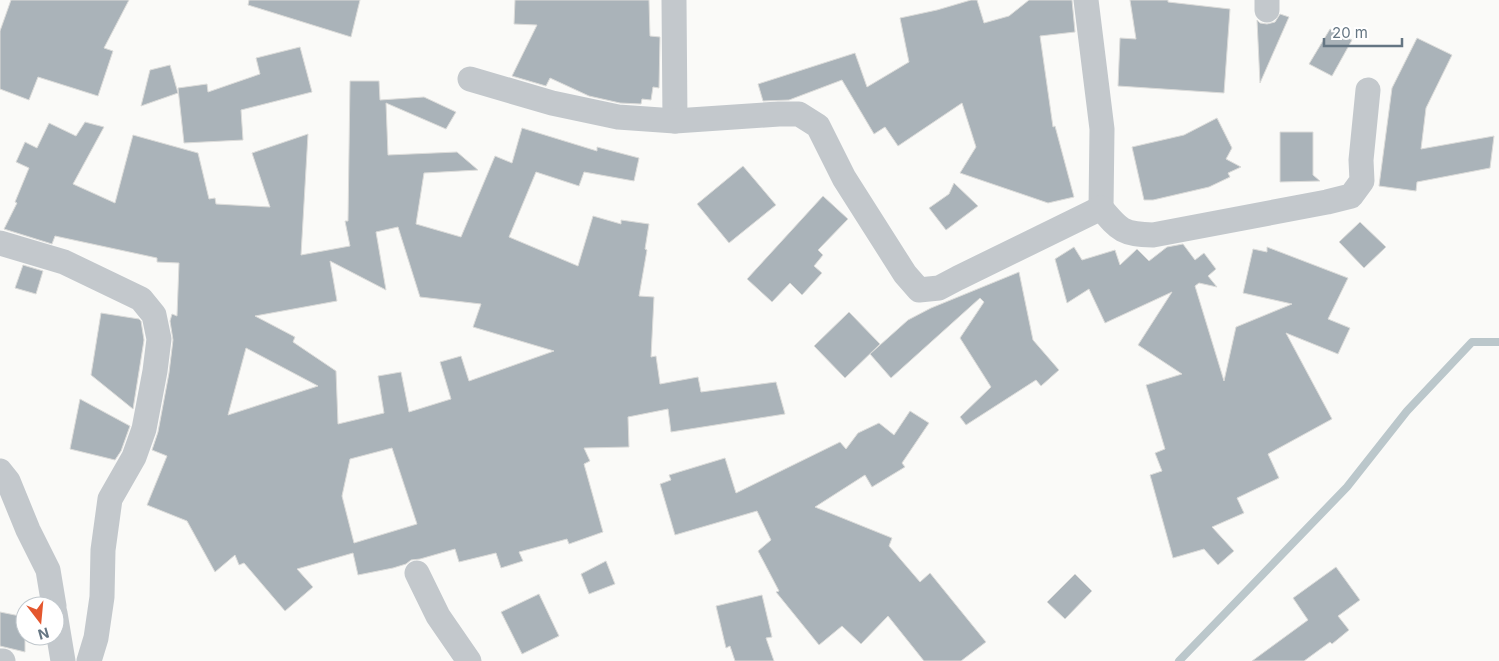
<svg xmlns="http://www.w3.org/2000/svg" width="1499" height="661" viewBox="0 0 1499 661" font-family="Inter,sans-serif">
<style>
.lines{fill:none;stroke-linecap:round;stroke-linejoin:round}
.stream{stroke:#bbc7cb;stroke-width:8}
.building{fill:#aab3b9;stroke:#dcdcda;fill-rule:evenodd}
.minor{stroke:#c3c8cc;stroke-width:25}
</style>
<rect width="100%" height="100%" fill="#fafaf8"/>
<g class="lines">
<!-- stream -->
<path class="stream" d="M1179 661 1347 487 1407 411 1472 342H1499"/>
</g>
<!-- building -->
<g class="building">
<path d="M11 0H129L104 48 113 51 98 96 38 77 29 100 0 89V31Z"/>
<path d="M249 0H360L351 37 248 5Z"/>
<path d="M515 0H649L650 36 660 37 659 88 653 87 651 100 642 99 641 104 620 103 589 96 550 78 546 86 512 76 537 25 514 24Z"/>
<path d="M971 0H977L984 23 1009 16 1029 0H1072L1075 32 1040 36 1053 127 1055 126 1074 197 1048 203 960 173 976 147 962 103 898 146 885 127 874 134 842 80 789 100 763 101 758 84 855 53 867 87 909 62 900 18 937 10Z"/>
<path d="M1130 0H1168V2L1230 9 1224 93 1118 86 1120 38 1136 39Z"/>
<path d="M1280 14 1289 17 1260 83 1257 20 1260 23 1267 24 1275 22Z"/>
<path d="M1330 29 1352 40 1332 76 1309 64Z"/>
<path d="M1417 38 1452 55 1426 108 1421 149 1494 136 1490 168 1417 182 1416 191 1379 186 1392 88Z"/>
<path d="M300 47 312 92 241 110 243 140 184 143 178 88 207 84 208 92 260 74 256 58Z"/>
<path d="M170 65 178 93 141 106 150 70Z"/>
<path d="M350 81H379L380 100 424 97 456 112 446 129 386 103 388 155 457 152 478 170 424 173 416 224 461 237 495 156 512 163 522 128 597 151V147L639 158 634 181 584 172 579 186 536 172 509 237 578 266 593 216 621 224V220L649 224 645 249 647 250 639 296 654 297 651 357 656 356 660 384 698 377 701 392 776 382 785 414 671 432 668 409 628 417 629 447 584 448 590 461 584 464 603 532 569 544 567 539 519 552 523 561 501 568 496 553 459 562 455 549 420 559 411 560 406 564 393 568 358 575 353 553 297 569 313 587 285 611 244 563 239 565 235 555 215 572 187 521 147 505 167 456 152 450 158 432 169 373 173 340 170 321 172 314 177 316 179 263 157 262V258L55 236 52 244 4 229 17 203 15 202 29 168 16 162 25 142 37 148 49 123 76 136 85 122 104 127 73 184 115 203 133 135 198 153 209 199 215 198 216 204 270 207 252 153 308 134 301 255 350 246 345 221H348ZM398 227 420 297 481 304 473 327 554 351 469 381 461 356 440 362 451 399 409 412 401 372 378 376 384 413 338 424 336 371 293 342 295 337 255 316 337 301 330 261 386 290 376 232ZM246 348 318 386 228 415ZM392 448 417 524 354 543 342 496 350 459Z"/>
<path d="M1217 118 1232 148 1226 159 1241 167 1228 173 1230 177 1209 187 1153 200H1144L1132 147 1184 135Z"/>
<path d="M1280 132H1313V175L1320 181 1280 182Z"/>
<path d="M743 166 776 205 729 243 697 204Z"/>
<path d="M954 183 978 206 946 230 929 208 949 194Z"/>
<path d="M823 196 848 219 818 250 823 255 814 266 822 273 802 295 790 283 772 302 747 279Z"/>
<path d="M1360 222 1386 247 1364 268 1339 242Z"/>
<path d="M1183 244 1195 260 1204 253 1216 269 1208 276 1217 287 1199 283 1195 286 1224 381 1236 327 1292 304 1243 293 1253 249 1267 252V247L1348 278 1328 319 1350 328 1338 354 1286 333 1332 419 1268 454 1279 478 1237 498 1244 513 1212 527 1234 551 1218 565 1204 549 1173 558 1150 475 1162 471 1155 453 1165 449 1146 385 1182 374 1138 345 1172 292 1105 323 1089 289 1067 303 1055 259 1074 247 1082 260 1115 250 1120 265 1137 249 1149 261 1167 247Z"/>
<path d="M23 265 43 271 36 294 15 288Z"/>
<path d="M1019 272 1033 340 1059 370 1041 386 1036 380 966 425 960 417 991 387 960 338 984 302 980 298 891 378 870 354 908 320 931 308Z"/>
<path d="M849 312 880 344 845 378 814 346Z"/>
<path d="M101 313 139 319 141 321 144 340 133 409 91 375Z"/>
<path d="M80 399 130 426 121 451 115 460 70 449Z"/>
<path d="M910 411 929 423 902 463 905 467 872 487 865 475 815 507 892 538 889 546 920 582 930 573 986 642 961 661H924L888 616 861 644 842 626 819 645 776 592 779 591 758 551 771 540 757 511 675 535 660 484 671 480 669 475 725 458 736 493 840 442 846 449 858 433 879 423 894 435Z"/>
<path d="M606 561 615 584 589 594 581 574Z"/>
<path d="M1336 567 1360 600 1338 616 1349 630 1332 644 1330 642 1304 661H1252L1308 620 1293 598Z"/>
<path d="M1075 574 1092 591 1065 619 1047 602Z"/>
<path d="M539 594 559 636 522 654 501 612Z"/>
<path d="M762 595 772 637 766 638 774 661H735L730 646 726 648 716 606Z"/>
<path d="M0 612 25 617V652L0 646Z"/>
</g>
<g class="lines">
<!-- minor -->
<g class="minor">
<path d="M674 0 675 121"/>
<path d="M1086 0 1102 129 1101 208"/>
<path d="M1267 0V10"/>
<path d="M470 79 552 103 618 117 675 121 779 114H799L818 126 844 178 905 274 919 290 939 288 958 278 1101 208C1120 231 1123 234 1153 235L1327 202 1351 196 1362 181 1361 160 1368 90"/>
<path d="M0 243 64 262 141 299 154 315 159 339 155 371 144 429 134 457 110 499 103 550 102 597 96 638 89 661"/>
<path d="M0 471 8 481 28 530 48 570 54 606"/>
<path d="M417 573 438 616 469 661"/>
<path d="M55 613 63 661"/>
<path d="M0 661H3"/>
</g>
</g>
<!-- north arrow -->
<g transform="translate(40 621) rotate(164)"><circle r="24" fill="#ffffff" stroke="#c1c8cd"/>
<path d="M0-4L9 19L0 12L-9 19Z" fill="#e4572e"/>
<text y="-8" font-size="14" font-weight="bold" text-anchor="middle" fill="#657683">N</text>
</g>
<!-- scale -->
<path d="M1324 38v8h78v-8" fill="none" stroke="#657683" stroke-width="2.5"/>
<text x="1332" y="38" font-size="15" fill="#657683" stroke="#ffffff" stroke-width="4" paint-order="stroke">20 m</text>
</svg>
